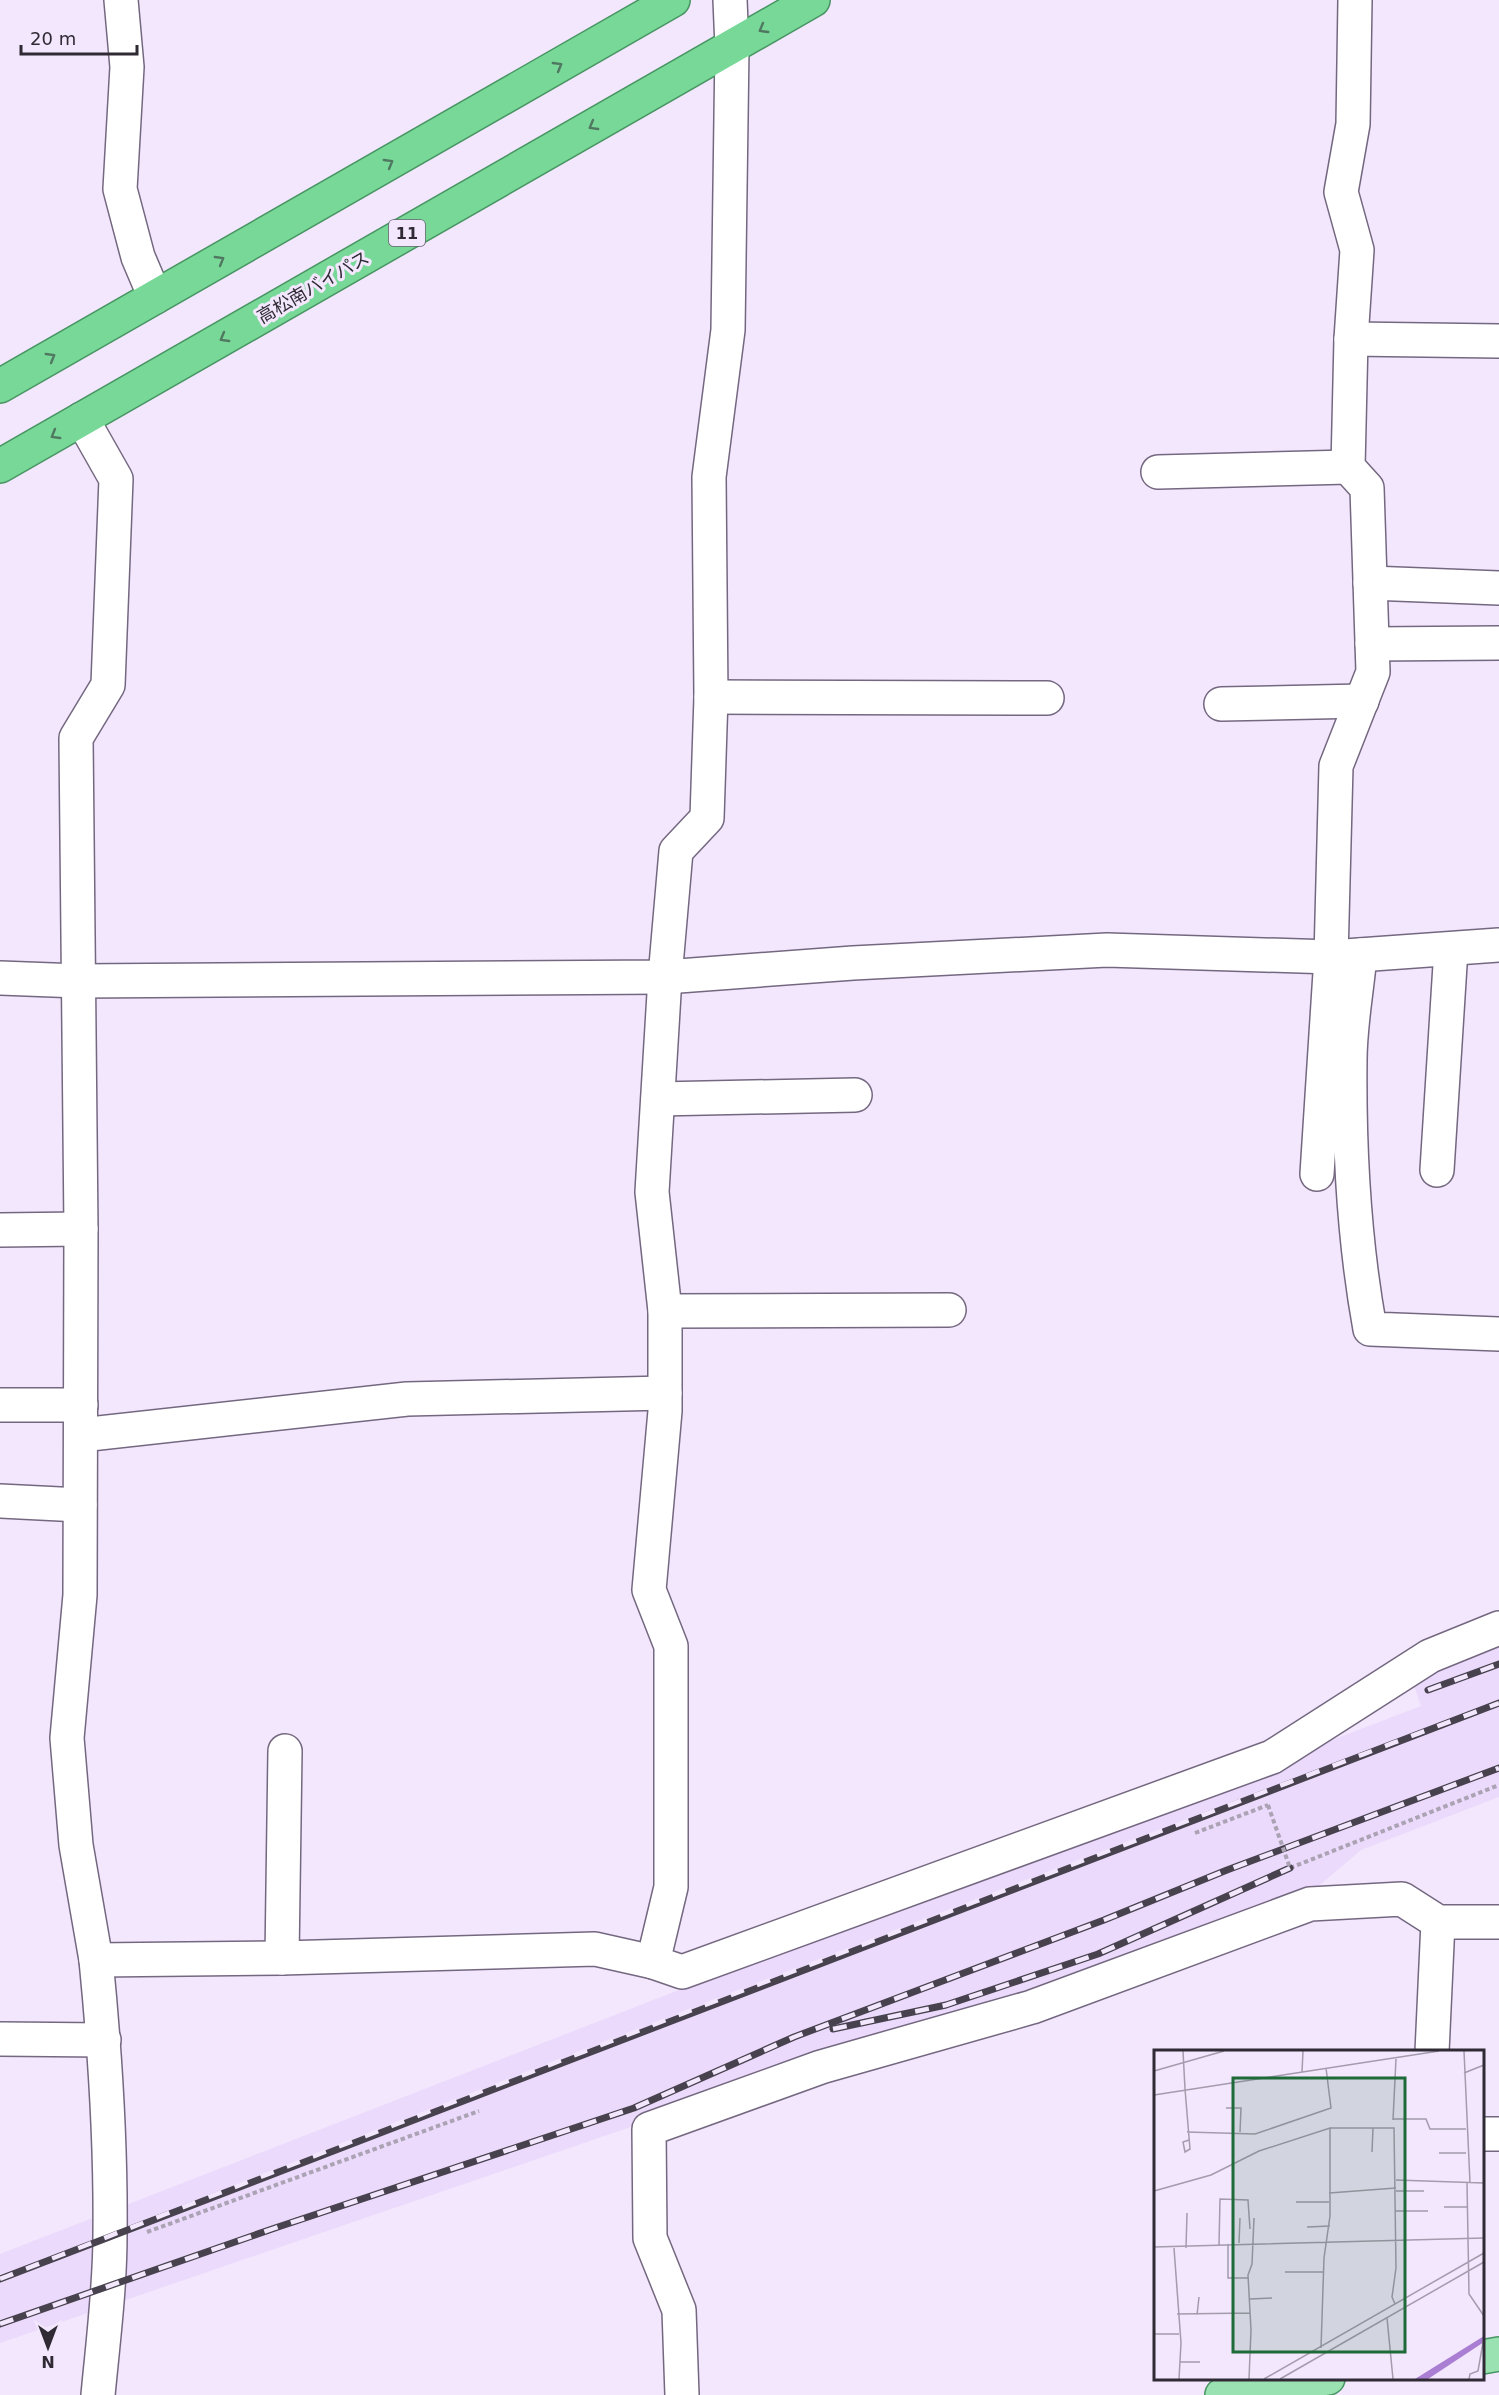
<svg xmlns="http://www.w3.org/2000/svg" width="1499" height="2395" viewBox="0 0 1499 2395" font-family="'DejaVu Sans','Noto Sans JP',sans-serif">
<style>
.built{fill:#ebdafc}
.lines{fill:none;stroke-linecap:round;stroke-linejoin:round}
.minor-casing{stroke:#746880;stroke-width:36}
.primary-casing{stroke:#489563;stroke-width:36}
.trunk-casing{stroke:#489563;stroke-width:36}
.path{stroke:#aba3b4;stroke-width:4;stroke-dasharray:4.5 3;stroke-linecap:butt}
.minor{stroke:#fff;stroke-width:33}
.primary{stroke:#9ae2b1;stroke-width:33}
.trunk{stroke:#78d897;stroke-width:33}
.rail-casing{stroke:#48424e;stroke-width:7}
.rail{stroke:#f2e7fd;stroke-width:4.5;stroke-dasharray:14;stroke-linecap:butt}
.path-bridge{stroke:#aba3b4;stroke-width:4;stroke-dasharray:4.5 3;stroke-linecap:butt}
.oneway{stroke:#507861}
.labels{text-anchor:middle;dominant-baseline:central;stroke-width:6;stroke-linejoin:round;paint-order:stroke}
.shield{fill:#f2e7fd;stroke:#6a6370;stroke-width:1.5}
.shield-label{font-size:16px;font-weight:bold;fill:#2f2a34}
.street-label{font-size:18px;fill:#2f2a34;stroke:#f2e7fd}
.inset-road{fill:none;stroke:#a49bad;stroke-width:1.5}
.view{fill:#1e6b39;fill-opacity:0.15;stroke:#1e6b39;stroke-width:3}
.inset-edge{fill:none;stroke:#2f2a34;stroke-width:3}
</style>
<rect width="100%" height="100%" fill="#f2e7fd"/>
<!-- built -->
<path class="built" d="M1499 1645V1797L1361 1850 1308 1895 0 2343V2254L769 1955 1421 1706 1412 1680Z"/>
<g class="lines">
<!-- minor casing -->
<g class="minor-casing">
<g id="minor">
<path d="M121 0 127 67 120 189 138 257 155 297"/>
<path d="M730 0 732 47 728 330 709 477 711 697 707 818 676 851 665 977 652 1192 665 1311V1411L649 1590 671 1646V1887L653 1962 682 1972 1272 1757 1430 1656 1499 1628"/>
<path d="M1351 339 1499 341"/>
<path d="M82 419 116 479 108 685 76 738 81 1229 80 1595 67 1738 76 1845 96 1960 282 1958 595 1949 653 1962"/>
<path d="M1158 472 1348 467"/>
<path d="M1370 583 1499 588"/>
<path d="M1372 644 1499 643"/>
<path d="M711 697 1047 698"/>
<path d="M1221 704 1362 701"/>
<path d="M1360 955C1357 990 1350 1025 1350 1060 1349 1149 1354 1241 1370 1329L1499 1334"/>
<path d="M0 978 79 981 665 977 853 963 1107 950 1331 957 1499 945"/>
<path d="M658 1099 855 1095"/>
<path d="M1437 1170 1451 949"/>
<path d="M1317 1174 1331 957 1336 766 1373 672 1367 488 1348 467 1351 339 1357 250 1341 192 1353 124 1355 0"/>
<path d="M0 1230 81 1229"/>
<path d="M665 1311 949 1310"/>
<path d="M0 1405H81"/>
<path d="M81 1435 407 1399 665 1393"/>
<path d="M0 1501 80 1505"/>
<path d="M282 1958 285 1751"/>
<path d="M96 1960C105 2051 111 2143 110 2235 110 2288 103 2342 98 2395"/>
<path d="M0 2039 104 2040"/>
<path d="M1432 2052 1438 1922"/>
<path d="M1482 2134H1499"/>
<path d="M682 2395 679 2310 650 2238 649 2129 821 2067 1032 2007 1310 1904 1402 1899 1438 1922H1499"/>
</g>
</g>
<!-- primary casing -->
<g class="primary-casing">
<g id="primary">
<path d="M1482 2357 1499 2354"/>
<path d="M1222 2395 1328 2378"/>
</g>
</g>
<!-- trunk casing -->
<g class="trunk-casing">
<g id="trunk">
<path d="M0 386 673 0"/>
<path d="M0 466 813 0"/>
</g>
</g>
<!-- path -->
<g class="path">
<path d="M1195 1833 1268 1805"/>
<path d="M1290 1868 1499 1785"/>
<path d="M147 2232 479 2111"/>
</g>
<!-- minor -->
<use href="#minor" class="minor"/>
<!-- primary -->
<use href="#primary" class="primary"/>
<!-- trunk -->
<use href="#trunk" class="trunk"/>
<!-- rail casing -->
<g class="rail-casing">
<g id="rail">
<path d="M1428 1690 1499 1664"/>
<path d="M833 2029 946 2005 1098 1954 1290 1868"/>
<path d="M0 2279C498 2083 998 1892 1499 1703"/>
<path d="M0 2324 275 2228 634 2108 794 2037 1104 1920 1227 1870 1499 1768"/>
</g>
</g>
<!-- rail -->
<use href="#rail" class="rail"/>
<!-- path-bridge -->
<path class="path-bridge" d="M1268 1805 1290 1868"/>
</g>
<!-- one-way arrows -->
<defs><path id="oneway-chevron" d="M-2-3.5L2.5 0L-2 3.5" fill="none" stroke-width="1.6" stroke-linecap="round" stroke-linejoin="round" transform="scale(1.5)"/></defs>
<g class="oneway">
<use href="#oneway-chevron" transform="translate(763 29) rotate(150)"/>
<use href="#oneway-chevron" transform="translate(558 66) rotate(-30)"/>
<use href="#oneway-chevron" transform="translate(593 126) rotate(150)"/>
<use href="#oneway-chevron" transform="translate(389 163) rotate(-30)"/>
<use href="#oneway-chevron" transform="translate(220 260) rotate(-30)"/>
<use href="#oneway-chevron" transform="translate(224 338) rotate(150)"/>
<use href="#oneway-chevron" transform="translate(51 357) rotate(-30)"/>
<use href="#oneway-chevron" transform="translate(55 435) rotate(150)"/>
</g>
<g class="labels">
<!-- shield labels -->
<rect class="shield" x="389" y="220" width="36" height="26" rx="4.5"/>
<g class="shield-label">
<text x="407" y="233">11</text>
</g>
<!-- street labels -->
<g class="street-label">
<text transform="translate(313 287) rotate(-30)">高松南バイパス</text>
</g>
</g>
<!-- overview -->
<g transform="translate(1154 2050)">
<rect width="330" height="330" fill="#f2e7fd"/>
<path d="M330 286V292L274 329H261Z" fill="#aa7ed2"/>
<path class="inset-road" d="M29 1 31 39M310 1 316 133M0 21 70 1M148 22 149 1M310 23 330 15M31 39 36 99 31 102 29 92 35 90M0 45 285 1M72 58H87L86 82M239 69H272L276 79H312M239 70 242 9M176 78H240L242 218 238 247 241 254M33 82 101 84 177 58 172 18M218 102 219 78M285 103H312M242 130 330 133M313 133 315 244 330 266M0 141 57 125 105 101 176 78V166L170 208 167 298M242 141H270M175 143 242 138M142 152H175M290 157H313M241 161H274M153 177 176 176M85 193 86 168M74 194V228H94M65 195 66 149 94 150 96 179M0 197 330 188M20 198 27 293 25 329M32 198 33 163M131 222H169M96 249 118 248M23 264 96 263M43 265 45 247M233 268 239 329M0 284H25M26 312H46M95 329 97 280 94 225 98 214 100 168M110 329 330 203M126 329 330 212M315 329 316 324 324 321 330 287"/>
<path class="view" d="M79 28H251V302H79Z"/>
<rect width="330" height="330" class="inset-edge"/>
</g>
<!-- north arrow -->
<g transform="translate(48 2347) rotate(180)" stroke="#f2e7fd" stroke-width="4.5" paint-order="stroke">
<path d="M0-4.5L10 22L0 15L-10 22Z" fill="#2f2a34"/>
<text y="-9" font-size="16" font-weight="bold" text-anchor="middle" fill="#2f2a34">N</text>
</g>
<!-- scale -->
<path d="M21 45v9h116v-9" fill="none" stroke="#2f2a34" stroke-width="3"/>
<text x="30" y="45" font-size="18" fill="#2f2a34" stroke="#f2e7fd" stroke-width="4.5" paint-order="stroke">20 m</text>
</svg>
